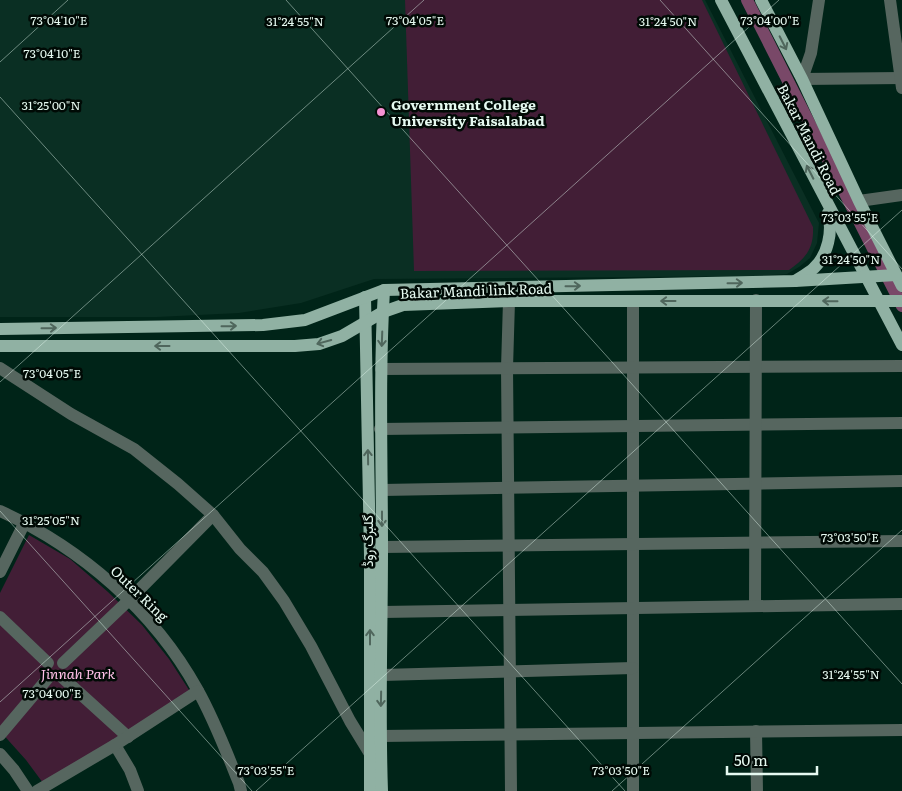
<svg xmlns="http://www.w3.org/2000/svg" width="902" height="791" viewBox="0 0 902 791" font-family="Literata,Vazirmatn,serif">
<style>
.built{fill:#0a2f23}
.green{fill:#421e36}
.lines{fill:none;stroke-linecap:round;stroke-linejoin:round}
.canal{stroke:#794868;stroke-width:12}
.minor{stroke:#56665f;stroke-width:12}
.major{stroke:#90b1a3;stroke-width:12}
.oneway{stroke:#4f665c}
.ticks{fill:none;stroke:#e6faf1;stroke-width:1;stroke-opacity:0.45}
.poi-dot{fill:#f591d2;stroke:#000a05;stroke-width:2}
.labels{text-anchor:middle;dominant-baseline:central;stroke-width:5;stroke-linejoin:round;paint-order:stroke}
.poi-label{font-size:14px;font-weight:bold;fill:#e6faf1;stroke:#000a05;text-anchor:start}
.street-label{font-size:14px;fill:#e6faf1;stroke:#000a05}
.park-label{font-size:14px;font-style:italic;fill:#fec0e7;stroke:#000a05}
.ticks-label{font-size:12px;text-anchor:middle;fill:#e6faf1;stroke:#000a05;stroke-width:5;stroke-linejoin:round;paint-order:stroke}
</style>
<rect width="100%" height="100%" fill="#002418"/>
<!-- built -->
<path class="built" d="M0 0H705L819 223 817 243 810 258 799 267 787 274 755 276 374 279 301 303 239 313 157 317H0Z"/>
<!-- green -->
<g class="green">
<path d="M405 0H702L813 227C814 248 806 258 789 270L414 271Z"/>
<path d="M29 535 70 559 108 592 142 625 169 659 191 693 46 787 26 760 0 731V593Z"/>
</g>
<g class="lines">
<!-- canal -->
<path class="canal" d="M747 0 902 306"/>
<!-- minor -->
<g class="minor">
<path d="M819 0 811 53 802 79 902 78"/>
<path d="M890 0 902 88"/>
<path d="M859 201 902 195"/>
<path d="M509 301 507 368 511 791"/>
<path d="M633 301V791"/>
<path d="M0 368 71 414 134 449 178 484 213 515 240 549 263 572 284 601 311 646 350 721 372 757"/>
<path d="M381 369 902 366"/>
<path d="M380 429 902 423"/>
<path d="M382 490 902 481"/>
<path d="M0 511C81 548 154 611 197 689 214 719 226 751 239 783L241 791"/>
<path d="M382 547 902 541"/>
<path d="M0 572 25 522"/>
<path d="M755 606 756 300"/>
<path d="M382 612 902 604"/>
<path d="M0 617 48 663"/>
<path d="M63 663 129 600 213 515"/>
<path d="M382 675 633 668"/>
<path d="M63 678 128 737"/>
<path d="M756 731 757 791"/>
<path d="M0 735 48 678"/>
<path d="M380 736 902 730"/>
<path d="M115 745 130 770 138 791"/>
<path d="M0 754 14 770 28 791"/>
<path d="M37 791 115 745 198 691"/>
</g>
<!-- major -->
<g class="major">
<path d="M721 0 902 345"/>
<path d="M761 0 802 79 859 201 902 286"/>
<path d="M795 281C801 277 809 273 814 268 828 255 833 231 828 213"/>
<path d="M365 297 370 555V791"/>
<path d="M0 329 263 325 305 320 384 290 795 281 896 275"/>
<path d="M0 346H295L319 344 342 336 383 312 403 305 509 301H902"/>
<path d="M382 791C379 710 382 629 382 548 382 462 379 376 384 290"/>
</g>
</g>
<!-- one-way arrows -->
<defs><path id="oneway-shaft" d="M-6 0H5M1.5-3L5.5 0L1.5 3" fill="none" stroke-width="1.6" stroke-linecap="round" stroke-linejoin="round" transform="scale(1.25)"/></defs>
<g class="oneway">
<use href="#oneway-shaft" transform="translate(783 43) rotate(63)"/>
<use href="#oneway-shaft" transform="translate(810 172) rotate(-117)"/>
<use href="#oneway-shaft" transform="translate(735 283) rotate(-1)"/>
<use href="#oneway-shaft" transform="translate(573 286) rotate(-1)"/>
<use href="#oneway-shaft" transform="translate(668 301) rotate(180)"/>
<use href="#oneway-shaft" transform="translate(830 301) rotate(-179)"/>
<use href="#oneway-shaft" transform="translate(229 326) rotate(-1)"/>
<use href="#oneway-shaft" transform="translate(49 328) rotate(-1)"/>
<use href="#oneway-shaft" transform="translate(382 339) rotate(92)"/>
<use href="#oneway-shaft" transform="translate(324 342) rotate(165)"/>
<use href="#oneway-shaft" transform="translate(162 346) rotate(-180)"/>
<use href="#oneway-shaft" transform="translate(368 457) rotate(-91)"/>
<use href="#oneway-shaft" transform="translate(382 519) rotate(90)"/>
<use href="#oneway-shaft" transform="translate(370 637) rotate(-90)"/>
<use href="#oneway-shaft" transform="translate(381 699) rotate(91)"/>
</g>
<!-- ticks -->
<path class="ticks" d="M286 0 902 684M660 0 902 269M0 62 68 0M0 97 625 791M0 382 424 0M0 511 252 791M0 702 779 0M256 791 902 210M612 791 902 530"/>
<!-- markers -->
<circle class="poi-dot" cx="381" cy="112" r="5"/>
<g class="labels">
<!-- poi labels -->
<g class="poi-label">
<text x="391" y="104">Government College<tspan x="391" dy="16">University Faisalabad</tspan></text>
</g>
<!-- street labels -->
<g class="street-label">
<text transform="translate(810 139) rotate(63)">Bakar Mandi Road</text>
<text transform="translate(476 290) rotate(-2)">Bakar Mandi link Road</text>
<text transform="translate(367 541) rotate(-90)">گلبرگ روڈ</text>
<text transform="translate(140 593) rotate(44)">Outer Ring</text>
</g>
<!-- park labels -->
<g class="park-label">
<text x="78" y="673">Jinnah Park</text>
</g>
</g>
<g class="ticks-label">
<text x="59" y="25">73°04'10"E</text>
<text x="415" y="25">73°04'05"E</text>
<text x="770" y="25">73°04'00"E</text>
<text x="295" y="26">31°24'55"N</text>
<text x="668" y="26">31°24'50"N</text>
<text x="52" y="58">73°04'10"E</text>
<text x="51" y="110">31°25'00"N</text>
<text x="850" y="222">73°03'55"E</text>
<text x="851" y="264">31°24'50"N</text>
<text x="52" y="378">73°04'05"E</text>
<text x="51" y="525">31°25'05"N</text>
<text x="850" y="542">73°03'50"E</text>
<text x="851" y="679">31°24'55"N</text>
<text x="52" y="698">73°04'00"E</text>
<text x="266" y="775">73°03'55"E</text>
<text x="621" y="775">73°03'50"E</text>
</g>
<!-- scale -->
<path d="M727 766v8h90v-8" fill="none" stroke="#e6faf1" stroke-width="2.5"/>
<text x="734" y="766" font-size="15" fill="#e6faf1" stroke="#000a05" stroke-width="4" paint-order="stroke">50 m</text>
</svg>
